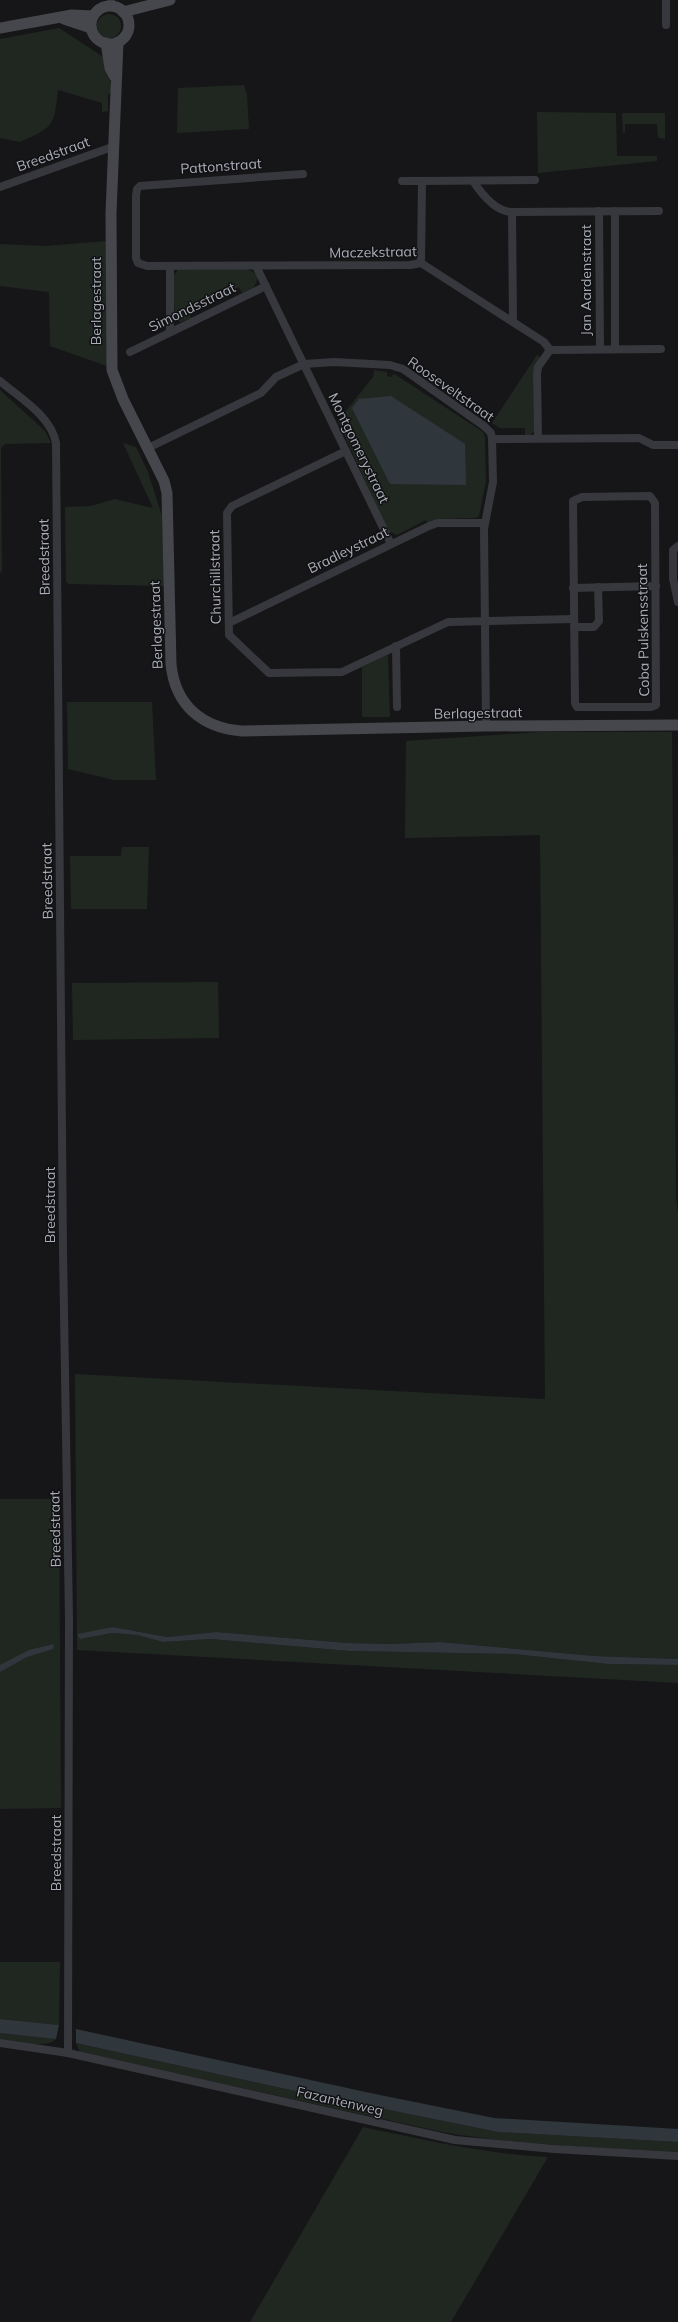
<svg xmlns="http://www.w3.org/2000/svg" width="678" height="2322" viewBox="0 0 678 2322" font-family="Mulish,sans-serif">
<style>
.green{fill:#202721}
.water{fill:#2f373d}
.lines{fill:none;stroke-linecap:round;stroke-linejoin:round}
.street{stroke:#37383d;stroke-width:8}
.secondary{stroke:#45474c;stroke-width:11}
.labels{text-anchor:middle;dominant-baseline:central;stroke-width:3;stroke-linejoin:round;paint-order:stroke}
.street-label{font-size:14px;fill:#a9adb7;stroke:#111113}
</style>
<rect width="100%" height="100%" fill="#161618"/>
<!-- green -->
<g class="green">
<circle cx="109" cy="26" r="12"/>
<path d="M59 28 105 58 112 91 108 95V111L102 112V103L58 90C54 126 54 127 20 142L0 138V39Z"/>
<path d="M244 85 247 95 249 129 177 133 178 88Z"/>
<path d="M537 112 616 113 617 156H657V161L538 173Z"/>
<path d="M622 113H665V139L658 138 657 124H625V133H623Z"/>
<path d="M107 241V366L50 346 49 292 0 286V244L45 246Z"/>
<path d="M247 269 255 273 258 278 254 287 242 293 239 287 189 311 191 318 181 322 175 320 173 276 178 270Z"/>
<path d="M537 355 540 357 533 371 534 431 530 435H525V428H500L492 423Z"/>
<path d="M374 370 387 372V376L392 377 393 374 396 375 483 432 485 437 486 481 479 516 475 518 437 519 427 522 426 520 397 535 388 531 338 421 373 377Z"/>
<path d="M0 390 45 431 51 443 5 444 1 448 2 570 0 574Z"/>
<path d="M123 443 136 447 148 472 162 516 164 586 69 584 66 582 65 507 91 506 115 499 153 508Z"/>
<path d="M388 655 390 717H362V667Z"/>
<path d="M67 702H152L156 780H114L68 769Z"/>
<path d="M540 732H672L676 1199 678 1213V1659L595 1656 440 1642 391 1644 348 1643 216 1632 167 1637 113 1627 81 1639 113 1633 137 1635 163 1642 211 1639 349 1651 513 1654 608 1664 678 1665V1683L77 1650 75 1374 545 1399 540 835 405 838 406 741Z"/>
<path d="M122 847H149L147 909H71L70 856H121Z"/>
<path d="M218 982 219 1038 73 1040 72 983Z"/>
<path d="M0 1499H59L61 1808 0 1809Z"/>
<path d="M0 1962H60L59 2025 0 2019Z"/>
<path d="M0 2033 50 2038 56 2039C46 2050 14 2040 0 2039Z"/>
<path d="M76 2043 300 2092 498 2132 678 2142V2152C599 2148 520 2145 442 2132L80 2052Z"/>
<path d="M363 2127C425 2140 485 2154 548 2157L451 2322H250Z"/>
</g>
<!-- water -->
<g class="water">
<path d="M391 396 465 444 466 485 390 484 352 408 359 399Z"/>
<path d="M113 1627 167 1637 216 1632 348 1643 391 1644 440 1642 595 1656 678 1659V1665L608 1664 513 1654 349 1651 211 1639 163 1642 137 1635 113 1633 80 1639 78 1636V1634Z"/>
<path d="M54 1644 53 1649 27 1657 0 1672V1665L29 1650Z"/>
<path d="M0 2019 59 2025 56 2039 0 2033Z"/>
<path d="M76 2029 375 2094 494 2118 678 2129V2142L498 2132 300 2092 76 2043Z"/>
</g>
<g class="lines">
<!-- street -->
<g class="street">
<path d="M111 0 112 7"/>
<path d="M666 25V0"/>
<path d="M303 174 140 186 137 189 136 196V258L138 263 147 266 410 265 421 263 544 342 550 350"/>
<path d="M402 181H422"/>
<path d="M473 181C481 193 496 212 512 212"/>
<path d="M0 187 115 146"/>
<path d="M599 211 600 349"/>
<path d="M615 211V349"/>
<path d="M421 263 422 181 535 180"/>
<path d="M256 266 391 544"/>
<path d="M513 321 512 212 659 211"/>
<path d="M170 332V266"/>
<path d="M130 352 266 286"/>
<path d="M0 381C20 398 51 416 56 443L63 1251 69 1619 68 2053"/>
<path d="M538 438 537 373 538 367 550 350 661 349"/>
<path d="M492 439 639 438 653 445H678"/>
<path d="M148 448 261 393 276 377 304 364 334 362 390 365 403 369 484 426 491 433 492 439 493 482 484 529 486 726"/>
<path d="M346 451 232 506 227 513 229 635 269 673 342 672 448 622 574 619"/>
<path d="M650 496 655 503 656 705 651 707H577L575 703 573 501 582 497Z"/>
<path d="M678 546 673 550V579L678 602"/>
<path d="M573 588 656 586"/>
<path d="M229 623 429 526 437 523H484"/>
<path d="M574 627H594L599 621 598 587"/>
<path d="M396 646 397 707"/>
<path d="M0 2043 68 2053 455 2140 554 2149 678 2156"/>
</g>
<!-- secondary -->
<g class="secondary">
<circle cx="110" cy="25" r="19"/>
<path d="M123 12 170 0"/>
<path d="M64 19 91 28"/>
<path d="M0 28 72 15 93 16"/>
<path d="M118 42 111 213 112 370 123 399 164 481 167 493 171 664C175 705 202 728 242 731L486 726 678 725"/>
<path d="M106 43 110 68 115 77"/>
</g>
</g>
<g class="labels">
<!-- street labels -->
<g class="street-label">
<text transform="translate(53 154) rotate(-20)">Breedstraat</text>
<text transform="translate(221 166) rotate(-4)">Pattonstraat</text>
<text transform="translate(373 252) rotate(-1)">Maczekstraat</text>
<text transform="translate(586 280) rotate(-90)">Jan Aardenstraat</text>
<text transform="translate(96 301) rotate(-90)">Berlagestraat</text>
<text transform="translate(192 307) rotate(-26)">Simondsstraat</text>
<text transform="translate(451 389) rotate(35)">Rooseveltstraat</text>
<text transform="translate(359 448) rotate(64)">Montgomerystraat</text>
<text transform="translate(348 550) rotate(-26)">Bradleystraat</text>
<text transform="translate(44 557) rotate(-91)">Breedstraat</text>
<text transform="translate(215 577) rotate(-91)">Churchillstraat</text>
<text transform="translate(156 625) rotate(-92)">Berlagestraat</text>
<text transform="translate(643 630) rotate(-91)">Coba Pulskensstraat</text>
<text transform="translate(478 713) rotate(-1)">Berlagestraat</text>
<text transform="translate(47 881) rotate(-91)">Breedstraat</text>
<text transform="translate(50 1205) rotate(-90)">Breedstraat</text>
<text transform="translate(55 1529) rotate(-91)">Breedstraat</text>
<text transform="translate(56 1853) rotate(-90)">Breedstraat</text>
<text transform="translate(340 2101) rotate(13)">Fazantenweg</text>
</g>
</g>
</svg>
